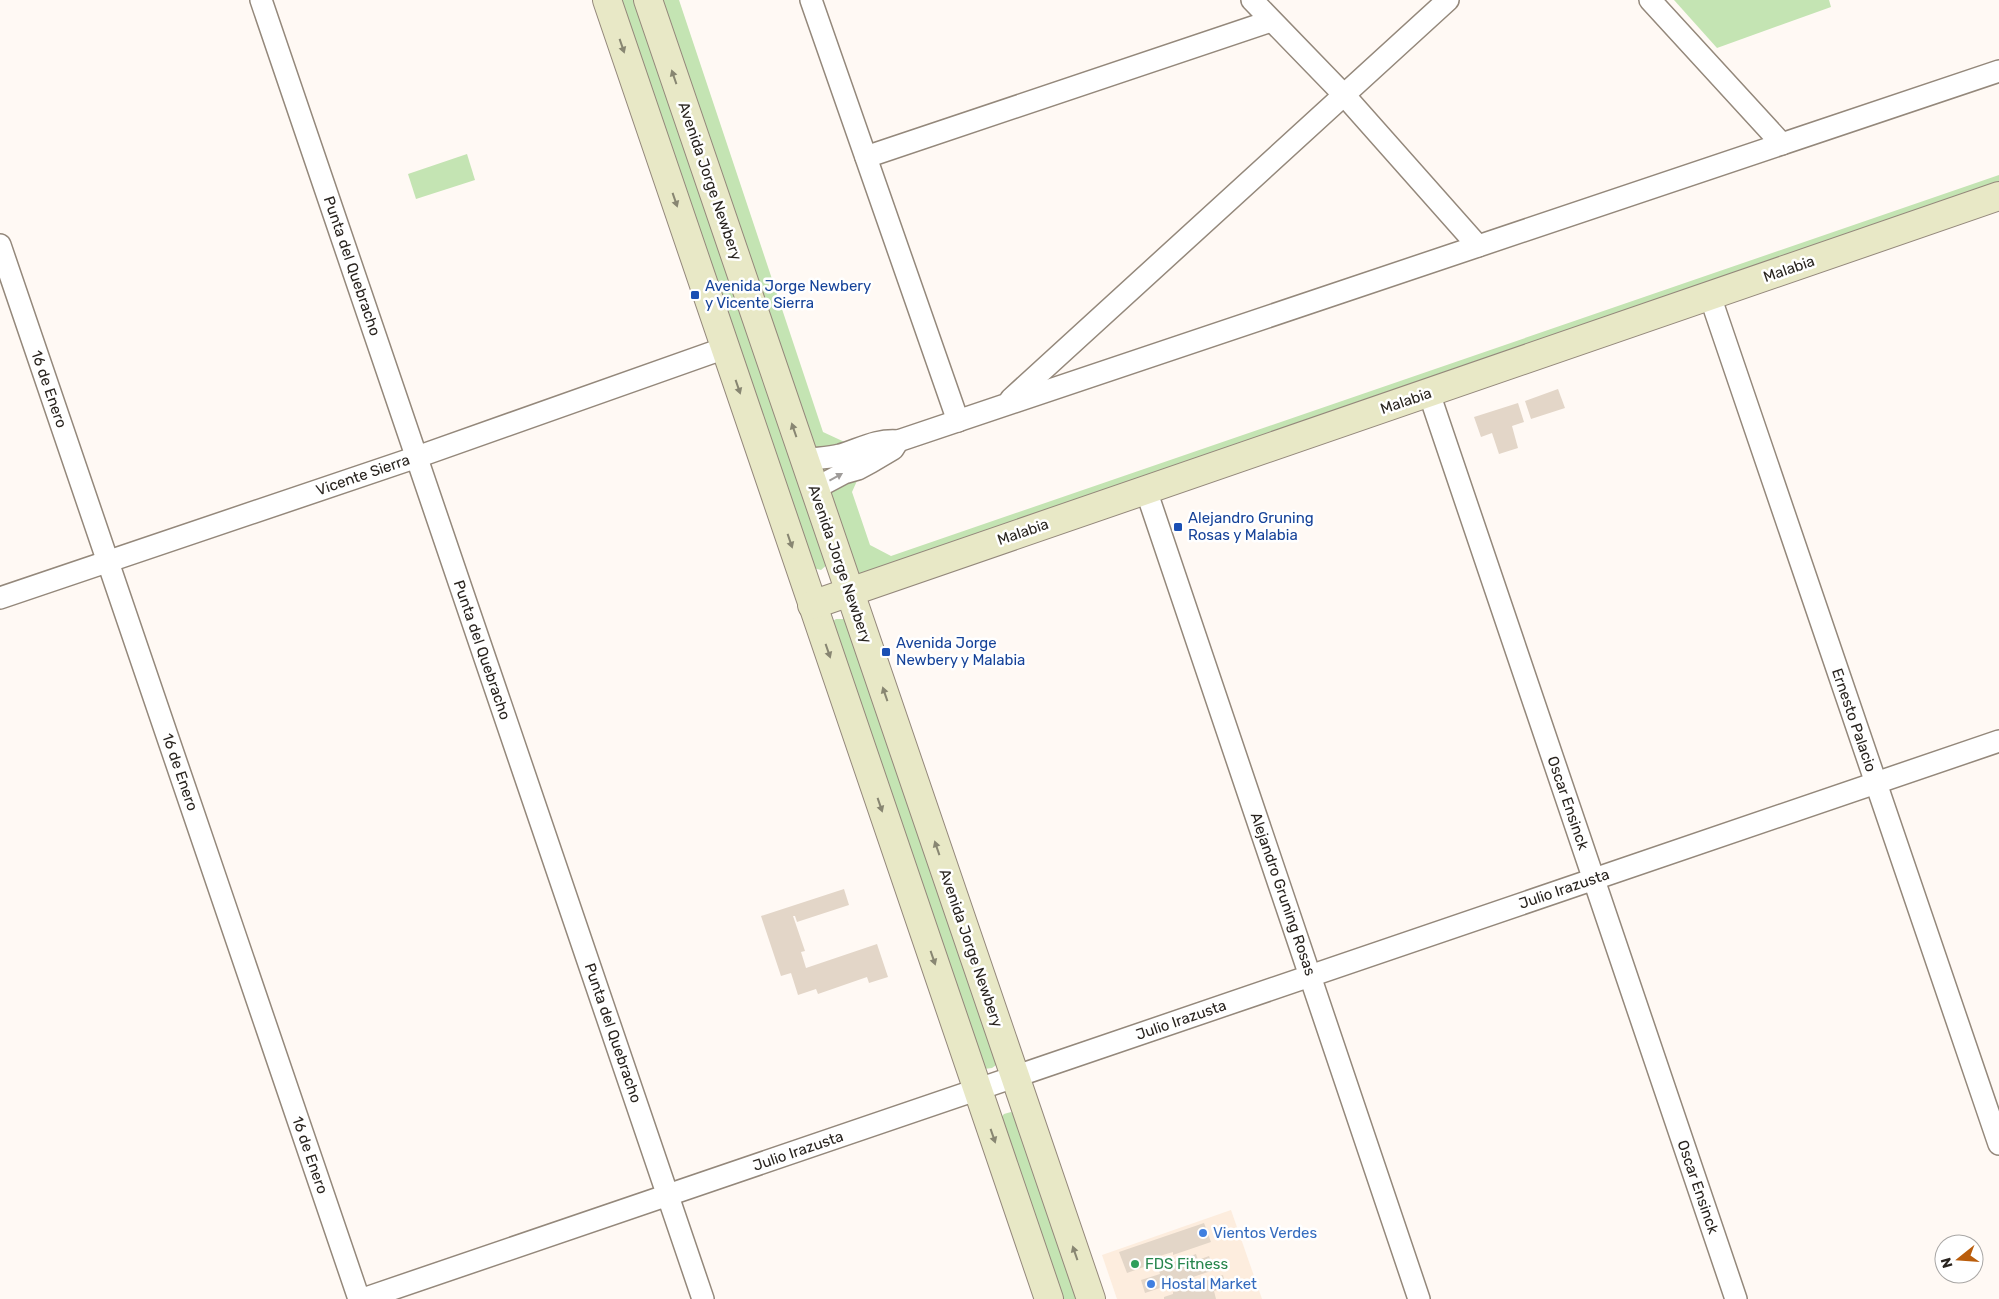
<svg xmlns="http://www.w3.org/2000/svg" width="1999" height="1299" viewBox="0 0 1999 1299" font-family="Rubik,sans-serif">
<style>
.built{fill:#fdedde}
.green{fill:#c4e4b3}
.building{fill:#e3d6c8}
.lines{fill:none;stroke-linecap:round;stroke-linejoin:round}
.street-casing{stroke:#94887b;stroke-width:24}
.secondary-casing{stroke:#94887b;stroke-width:30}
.street{stroke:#fff;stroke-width:21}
.secondary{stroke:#e8e8c6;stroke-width:28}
.oneway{fill:#888672}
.oneway2{fill:#9f9c9a}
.transit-dot{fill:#1a4fb4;stroke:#fff;stroke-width:2}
.shop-dot{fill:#3f7fe0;stroke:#fff;stroke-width:2}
.leisure-dot{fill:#2e9e5b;stroke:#fff;stroke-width:2}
.labels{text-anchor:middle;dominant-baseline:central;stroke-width:5;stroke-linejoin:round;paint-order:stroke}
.street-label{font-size:15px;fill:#29241f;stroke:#fff}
.transit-label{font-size:15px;fill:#164399;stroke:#fff;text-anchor:start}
.shop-label{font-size:15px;fill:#366cbe;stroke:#fff;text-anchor:start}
.leisure-label{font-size:15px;fill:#27864d;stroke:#fff;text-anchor:start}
</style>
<rect width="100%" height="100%" fill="#fff9f4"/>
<!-- built -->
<path class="built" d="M1231 1210 1262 1299H1117L1102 1255Z"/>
<!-- green -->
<g class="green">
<path d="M617 0H637L828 564 821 570 813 568Z"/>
<path d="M648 0H679L823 432 851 445 860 474 852 492 870 545 891 556 1999 175V196L850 592Z"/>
<path d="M1674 0H1829L1831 7 1717 48Z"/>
<path d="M467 154 475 180 416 199 408 174Z"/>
<path d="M836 619H844L851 629 999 1063 992 1068 984 1069 833 621Z"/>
<path d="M1011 1112 1018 1116 1081 1299H1059L1000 1119 1004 1114Z"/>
</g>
<!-- building -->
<g class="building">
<path d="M1558 389 1565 408 1531 419 1525 401Z"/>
<path d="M1518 403 1524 422 1512 426 1518 448 1499 454 1492 433 1481 437 1474 417Z"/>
<path d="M844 889 849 905 797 922 795 916H793L805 951 801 952 806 968 877 944 888 977 869 983 867 977 818 994 816 989 798 995 791 973 781 976 761 916Z"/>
<path d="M1204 1223 1211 1242 1173 1255V1252L1153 1258 1155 1263 1127 1273 1119 1252Z"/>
<path d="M1196 1254 1198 1260 1209 1256 1214 1270 1145 1293 1141 1280 1160 1274 1158 1267Z"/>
<path d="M1223 1275 1225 1283 1223 1288 1214 1291 1216 1299H1164V1297L1173 1294V1292Z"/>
</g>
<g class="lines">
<!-- street casing -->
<g class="street-casing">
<g id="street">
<path d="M261 0 703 1299"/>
<path d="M811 0 958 421"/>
<path d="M1252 0 1345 96 1478 246"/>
<path d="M1650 0 1782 144"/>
<path d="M866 157 1271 21"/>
<path d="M0 245 359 1299"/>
<path d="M1710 296 1999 1144"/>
<path d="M1429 393 1736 1299"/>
<path d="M1011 399 1448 0"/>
<path d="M804 460C816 458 829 458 840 455 860 449 877 439 898 441L1999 71"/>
<path d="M814 489 844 473 858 469 871 462 893 449 898 441"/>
<path d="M1146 490 1419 1299"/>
<path d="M0 598 417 457 725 348"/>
<path d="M363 1299 1999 741"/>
</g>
</g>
<!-- secondary casing -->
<g class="secondary-casing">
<g id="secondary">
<path d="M607 0 1049 1299"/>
<path d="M648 0 1091 1299"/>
<path d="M812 605 1999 196"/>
</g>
</g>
<!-- street -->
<use href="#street" class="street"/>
<!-- secondary -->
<use href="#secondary" class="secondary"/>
</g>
<!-- one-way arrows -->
<defs><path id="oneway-solid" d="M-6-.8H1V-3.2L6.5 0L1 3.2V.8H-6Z" transform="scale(1.25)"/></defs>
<g class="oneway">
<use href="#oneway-solid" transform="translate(622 46) rotate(71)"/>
<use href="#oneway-solid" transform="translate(674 77) rotate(-109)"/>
<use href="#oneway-solid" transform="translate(675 200) rotate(71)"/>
<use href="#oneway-solid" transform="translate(738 387) rotate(71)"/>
<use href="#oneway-solid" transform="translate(794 430) rotate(-109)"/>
<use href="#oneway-solid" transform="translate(790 541) rotate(71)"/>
<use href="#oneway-solid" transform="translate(828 651) rotate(71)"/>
<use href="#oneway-solid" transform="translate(885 694) rotate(-109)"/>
<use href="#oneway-solid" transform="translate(880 805) rotate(71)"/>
<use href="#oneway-solid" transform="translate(937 848) rotate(-109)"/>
<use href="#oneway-solid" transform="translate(933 958) rotate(71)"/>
<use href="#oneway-solid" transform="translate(993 1136) rotate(71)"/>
<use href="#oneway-solid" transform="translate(1075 1253) rotate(-109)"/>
</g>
<use class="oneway2" href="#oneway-solid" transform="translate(836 477) rotate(-29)"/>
<!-- markers -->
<g class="transit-dot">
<rect x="690" y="290" width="10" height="10" rx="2.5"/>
<rect x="1173" y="522" width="10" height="10" rx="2.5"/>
<rect x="881" y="647" width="10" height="10" rx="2.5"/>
</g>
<g class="shop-dot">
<circle cx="1203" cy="1233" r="5"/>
<circle cx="1151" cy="1284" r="5"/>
</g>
<circle class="leisure-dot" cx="1135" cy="1264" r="5"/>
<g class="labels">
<!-- street labels -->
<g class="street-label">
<text transform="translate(710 181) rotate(71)">Avenida Jorge Newbery</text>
<text transform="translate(352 266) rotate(71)">Punta del Quebracho</text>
<text transform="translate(1789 269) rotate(-19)">Malabia</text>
<text transform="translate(49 389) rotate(71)">16 de Enero</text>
<text transform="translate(1406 401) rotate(-19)">Malabia</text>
<text transform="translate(363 475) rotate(-19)">Vicente Sierra</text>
<text transform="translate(1023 532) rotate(-19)">Malabia</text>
<text transform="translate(840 564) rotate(71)">Avenida Jorge Newbery</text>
<text transform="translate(482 650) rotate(71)">Punta del Quebracho</text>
<text transform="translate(1854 720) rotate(71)">Ernesto Palacio</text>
<text transform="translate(180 772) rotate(71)">16 de Enero</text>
<text transform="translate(1568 803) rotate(71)">Oscar Ensinck</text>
<text transform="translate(1564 889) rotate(-19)">Julio Irazusta</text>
<text transform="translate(1283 894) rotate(71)">Alejandro Gruning Rosas</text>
<text transform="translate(971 948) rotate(71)">Avenida Jorge Newbery</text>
<text transform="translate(1181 1020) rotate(-19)">Julio Irazusta</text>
<text transform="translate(613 1033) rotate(71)">Punta del Quebracho</text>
<text transform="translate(798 1151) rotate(-19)">Julio Irazusta</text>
<text transform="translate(310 1155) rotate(71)">16 de Enero</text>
<text transform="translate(1698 1187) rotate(71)">Oscar Ensinck</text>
</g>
<!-- transit labels -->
<g class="transit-label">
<text x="705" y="286">Avenida Jorge Newbery<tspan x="705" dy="17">y Vicente Sierra</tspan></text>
<text x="1188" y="518">Alejandro Gruning<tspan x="1188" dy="17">Rosas y Malabia</tspan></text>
<text x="896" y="643">Avenida Jorge<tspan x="896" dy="17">Newbery y Malabia</tspan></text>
</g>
<!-- shop labels -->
<g class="shop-label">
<text x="1213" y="1233">Vientos Verdes</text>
<text x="1161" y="1284">Hostal Market</text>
</g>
<!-- leisure labels -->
<g class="leisure-label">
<text x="1145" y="1264">FDS Fitness</text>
</g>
</g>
<!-- north arrow -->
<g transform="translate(1959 1259) rotate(253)"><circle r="24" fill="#ffffff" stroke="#a9a7a5"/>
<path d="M0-4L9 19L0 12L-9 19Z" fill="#ba5d0c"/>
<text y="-8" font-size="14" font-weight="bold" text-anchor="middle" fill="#29241f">N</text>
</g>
</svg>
